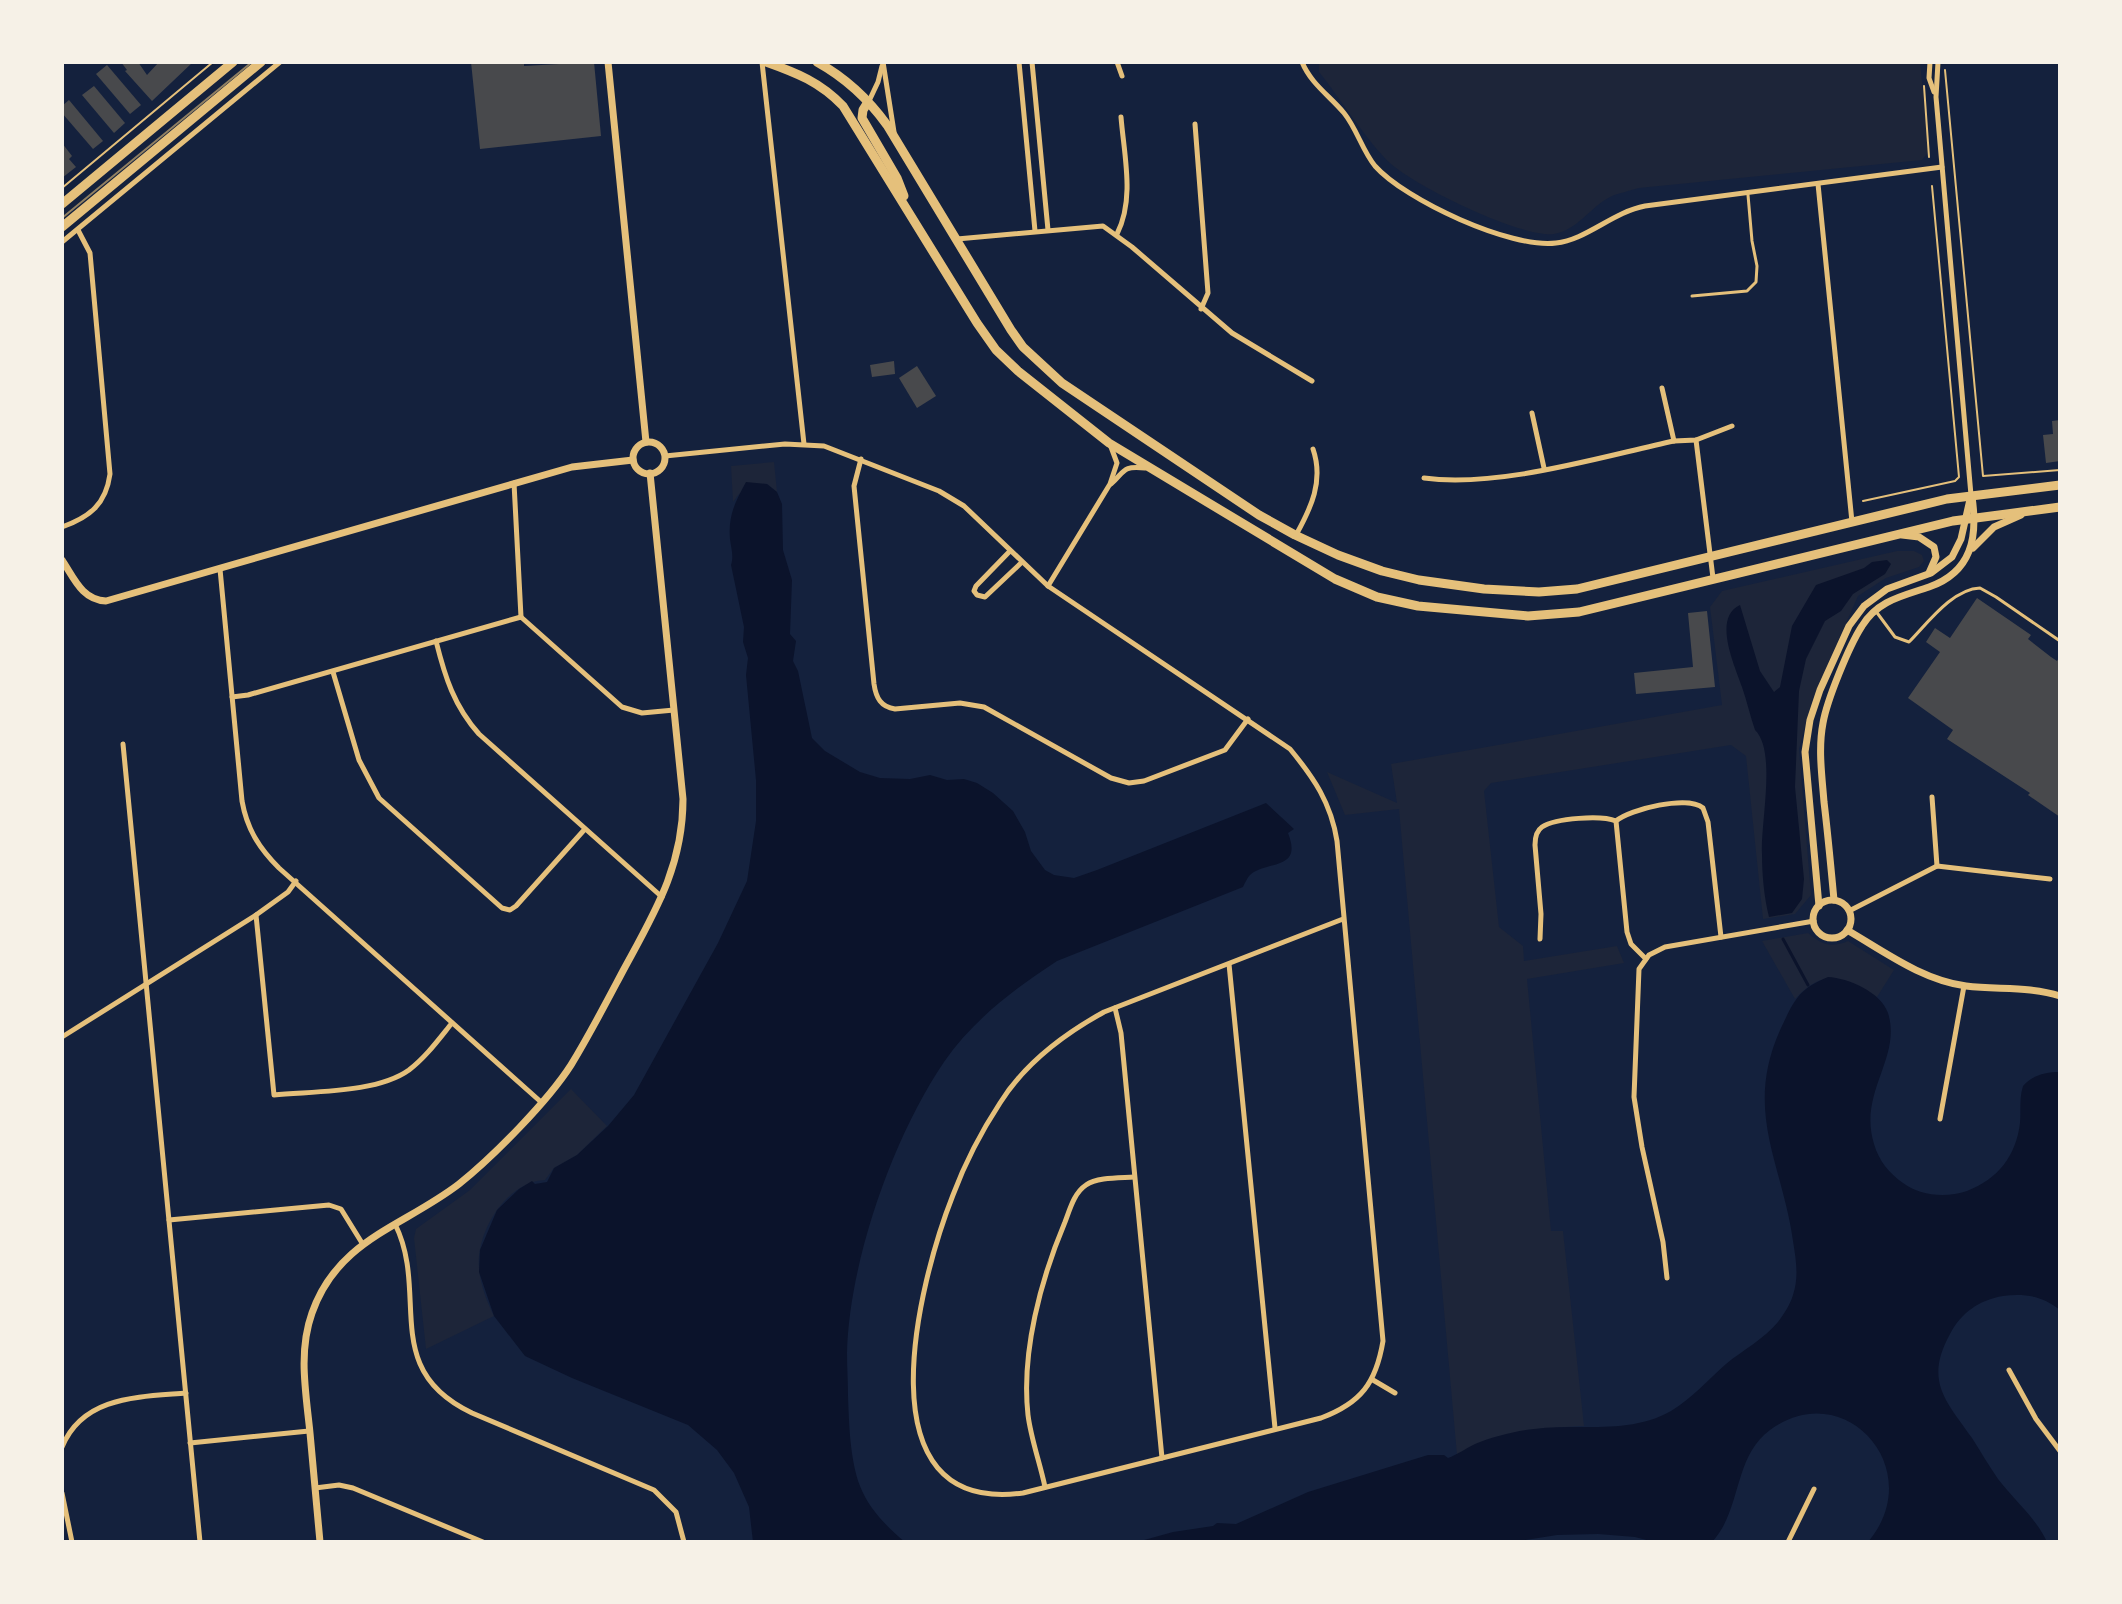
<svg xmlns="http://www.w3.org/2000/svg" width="2122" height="1604" viewBox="0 0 2122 1604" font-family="'Fira Sans Condensed',sans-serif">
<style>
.green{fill:#1d2539}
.water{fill:#0b132b}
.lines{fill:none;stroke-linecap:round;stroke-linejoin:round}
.stream{stroke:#0b132b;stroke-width:3}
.building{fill:#48494c}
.path{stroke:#e5c07b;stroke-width:2}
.service{stroke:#e5c07b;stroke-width:3}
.minor{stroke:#e5c07b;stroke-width:5}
.tertiary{stroke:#e5c07b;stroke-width:7}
.primary{stroke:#e5c07b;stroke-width:9}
.trunk{stroke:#e5c07b;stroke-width:9}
.tram{stroke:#918062;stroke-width:2}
</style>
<rect width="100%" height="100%" fill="#14213d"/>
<!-- green -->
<g class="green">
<path d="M1319 62H1920L1929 151 1922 160 1639 188C1630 191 1618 193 1610 197 1589 208 1578 230 1554 234 1521 238 1417 187 1391 164 1368 143 1340 98 1319 72Z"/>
<path d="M774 462 777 492 767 484 739 494 733 502 731 466Z"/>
<path d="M1897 551H1914L1922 555 1924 561 1919 567 1886 578 1858 596 1812 700 1799 749 1811 895 1795 914 1763 919 1746 756 1731 745 1491 783 1484 791 1499 927 1523 946 1524 961 1617 946 1624 963 1527 979 1551 1231H1563L1584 1426C1540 1428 1496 1433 1457 1455L1399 809 1345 815 1327 772 1397 803 1391 764 1722 705 1710 607 1722 591Z"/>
<path d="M1808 933C1822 945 1831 948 1848 941L1894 970 1877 997C1844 977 1824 967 1795 999L1762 941Z"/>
<path d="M571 1089 607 1126 577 1155 554 1168 545 1180C506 1182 476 1232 479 1268 480 1284 487 1302 494 1316L426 1349 414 1238 416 1229 470 1190Z"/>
</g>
<!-- water -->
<g class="water">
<path d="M746 482 767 484 777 492 782 504 783 550 792 580 790 634 796 641 793 661 798 671 812 738 825 751 860 772 880 778 910 779 930 775 947 780 964 779 977 783 993 793 1013 811 1025 832 1031 851 1045 870 1054 875 1074 878 1097 870 1266 803 1294 829 1288 833C1303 871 1267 860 1250 875 1247 878 1245 883 1243 887L1057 961C1014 989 973 1020 944 1062 893 1137 849 1262 847 1353 847 1367 848 1382 848 1396 849 1423 850 1460 860 1486 869 1509 886 1526 905 1542H753L749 1507 734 1473 717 1450 688 1425 572 1378 525 1356 494 1316 479 1272 480 1250 497 1210 519 1189 532 1181 535 1184 547 1182 554 1168 577 1155 608 1126 634 1095 718 943 747 881 756 821V780L746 675 748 658 743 642 744 627 731 565C734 556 731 548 730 539 728 516 735 502 746 482Z"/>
<path d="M1887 560 1891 564 1885 574 1853 594 1841 611 1825 621 1806 659 1799 691 1795 787 1804 879 1802 899 1792 913 1769 917C1764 897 1762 874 1762 854 1760 825 1777 751 1755 730 1750 716 1747 701 1742 687 1735 666 1712 618 1740 605L1760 671 1774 692 1780 687 1792 626 1816 585 1864 568 1872 562Z"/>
<path d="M1828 977C1848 978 1881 992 1888 1013 1902 1058 1858 1092 1874 1144 1879 1161 1889 1173 1903 1183 1920 1196 1946 1198 1967 1191 1998 1179 2016 1156 2020 1123 2021 1110 2019 1099 2023 1086 2033 1075 2045 1072 2060 1072V1310C2043 1296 2024 1293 2003 1296 1979 1300 1961 1313 1950 1334 1924 1381 1946 1401 1972 1438 1981 1452 1989 1466 1998 1479 2014 1500 2036 1518 2047 1542H1868C1929 1470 1845 1375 1770 1430 1733 1457 1742 1510 1712 1542H1654L1635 1537 1598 1534 1557 1535 1514 1542H1137L1173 1532 1213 1526 1217 1523 1236 1524 1308 1492 1428 1455H1444L1448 1458C1457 1455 1466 1448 1475 1444 1492 1437 1515 1431 1534 1429 1580 1423 1629 1435 1671 1411 1692 1398 1708 1380 1726 1364 1743 1350 1764 1339 1778 1322 1784 1314 1790 1305 1793 1295 1799 1277 1796 1260 1793 1241 1782 1162 1743 1111 1781 1028 1794 1001 1798 989 1828 977Z"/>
</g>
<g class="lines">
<!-- stream -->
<path class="stream" d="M1783 939 1808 985"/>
</g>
<!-- building -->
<g class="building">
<path d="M121 62H138L147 75 159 62H193L152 101 125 71 127 70Z"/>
<path d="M471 62H524V66L594 62 601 136 480 149Z"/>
<path d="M107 65 141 105 130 114 96 74Z"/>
<path d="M94 86 125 123 114 133 82 95Z"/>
<path d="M69 100 103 141 93 149 62 113V106Z"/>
<path d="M62 143 72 156 69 159 76 167 62 178Z"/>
<path d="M894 361 895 374 872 377 870 365Z"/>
<path d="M917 366 936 396 917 408 899 378Z"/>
<path d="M2060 420V461L2046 463 2043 435 2053 434 2052 421Z"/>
<path d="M1977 598 2031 635 2028 639 2051 657 2057 661 2060 656V817L2028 795 2030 793 1947 739 1953 730 1908 698 1940 652 1926 642 1935 628 1950 638Z"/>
<path d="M1707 611 1715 687 1636 694 1634 673 1693 667 1688 613Z"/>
</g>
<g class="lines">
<!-- path -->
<g class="path">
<path d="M1945 70 1983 476 2060 470"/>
<path d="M1924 86 1929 157"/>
<path d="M62 188 213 62"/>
<path d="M1863 501 1955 481 1959 477 1932 186"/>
</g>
<!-- service -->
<g class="service">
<path d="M1692 296 1747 291 1756 282 1757 266 1752 241 1748 195"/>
<path d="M1875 610 1895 637 1909 642C1927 624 1952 589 1980 588L1996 597 2060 641"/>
</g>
<!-- minor -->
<g class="minor">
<path d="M762 62 804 444"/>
<path d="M883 62 894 132"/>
<path d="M1019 62 1035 231"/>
<path d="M1032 62 1048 230"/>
<path d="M1117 62 1122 76"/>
<path d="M1302 62C1311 84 1330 96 1344 113 1357 129 1362 150 1375 166 1405 200 1511 249 1556 243 1586 240 1613 212 1645 206L1942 167"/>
<path d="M1930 62 1929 78 1934 92"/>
<path d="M1938 62 1936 97 1971 495"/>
<path d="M869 101 878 82 882 66"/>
<path d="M1195 124 1208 293 1201 309"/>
<path d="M1818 184 1852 522"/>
<path d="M1117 234C1135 199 1124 155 1121 117"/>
<path d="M957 239 1103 226 1132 247 1232 333 1312 381"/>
<path d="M62 242 280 62"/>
<path d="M1662 388 1674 441"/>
<path d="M1532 413 1544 468"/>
<path d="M1696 440 1713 578"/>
<path d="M665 456 785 444 824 446 939 491 964 506 1048 586 1290 749C1314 778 1331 803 1337 841L1383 1341C1376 1383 1361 1403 1321 1418L1023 1493C858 1515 919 1281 953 1195 965 1163 981 1132 1000 1103 1025 1063 1064 1034 1104 1012L1343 919"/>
<path d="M861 459 854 486 874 684C876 698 881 707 895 709L960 703 984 707 1111 778 1129 783 1144 781 1225 750 1248 719"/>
<path d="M1424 478C1499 488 1600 457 1674 441L1696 440 1732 426"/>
<path d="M514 483 521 617"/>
<path d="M1111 484C1126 470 1122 466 1145 468"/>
<path d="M62 527C90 517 106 504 110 474L90 253 78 230"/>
<path d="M1296 535C1311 508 1324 481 1313 449"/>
<path d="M1010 551 976 586 974 591 977 595 985 597 1021 563"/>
<path d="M220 569 242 801C247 829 259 848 279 868L541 1102"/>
<path d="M1048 586 1110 484 1117 463 1111 447"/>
<path d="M436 641C445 677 454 706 479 734L662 897"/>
<path d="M333 672 359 760 379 798 502 908 510 910 516 906 585 829"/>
<path d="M232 697 248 695 521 617 622 707 642 713 674 710"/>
<path d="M123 744 200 1542"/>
<path d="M1932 797 1937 866"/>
<path d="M1849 911 1937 866 2050 879"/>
<path d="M256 915 274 1095C314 1091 377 1093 409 1070 426 1057 439 1039 452 1023"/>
<path d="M1540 939 1541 914 1535 845C1535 838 1536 831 1542 827 1556 818 1601 815 1616 821"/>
<path d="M1646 959 1631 944 1627 932 1616 821C1630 809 1688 795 1703 808L1708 822 1721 937"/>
<path d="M1229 964 1275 1428"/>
<path d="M1115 1008 1121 1033 1162 1458"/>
<path d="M62 1037 256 915 288 892 296 881"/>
<path d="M1940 1119 1964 986"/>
<path d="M169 1220 329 1205 341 1209 362 1243"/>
<path d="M395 1224C430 1294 379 1369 472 1413L654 1490 676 1512 684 1542"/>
<path d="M1667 1278 1663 1242 1642 1147 1634 1097 1639 969 1649 955 1665 947 1814 921"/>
<path d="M2009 1370 2036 1419 2060 1451"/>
<path d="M1373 1380 1395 1393"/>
<path d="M190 1443 309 1431"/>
<path d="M62 1447C83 1396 138 1397 186 1393"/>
<path d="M1045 1487C1040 1463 1031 1439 1028 1415 1021 1352 1041 1279 1065 1222 1070 1209 1074 1193 1086 1185 1097 1177 1120 1178 1134 1177"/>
<path d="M315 1488 339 1485 353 1488 483 1542"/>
<path d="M62 1493 72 1542"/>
<path d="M1788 1542 1814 1489"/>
</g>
<!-- tertiary -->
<g class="tertiary">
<path d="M608 62 646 442"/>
<circle cx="649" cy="458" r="16"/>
<path d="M1902 535 1919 537 1934 547 1936 557 1929 573"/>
<path d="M1973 548 1994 527 2021 515"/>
<path d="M62 560C74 578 82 600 106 601L572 467 633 460"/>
<path d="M1834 900C1831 868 1828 835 1824 802 1822 776 1818 749 1823 723 1827 700 1849 646 1862 626 1878 600 1903 596 1929 587 1972 572 1978 537 1972 497"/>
<circle cx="1832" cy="919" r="19"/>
<path d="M1819 906 1805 752 1810 720 1820 690 1849 626 1864 606 1887 589 1931 573 1952 557 1961 539 1971 495"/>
<path d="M1847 930C1885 952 1922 980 1966 986 1998 990 2029 986 2060 996"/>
<path d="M320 1542C317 1506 313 1469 310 1433 306 1393 298 1352 312 1313 338 1239 403 1227 459 1184 493 1157 548 1101 571 1065 590 1034 607 1001 624 969 655 912 683 866 683 799L650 473"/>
</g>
<!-- primary -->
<g class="primary">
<path d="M766 62C797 73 820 82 843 106L977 323 996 350 1018 371 1109 443 1335 579 1377 597 1418 606 1528 616 1579 612 1953 521 2060 507"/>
<path d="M817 62C844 77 869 100 887 125L1011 330 1023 347 1062 383 1259 515 1295 535 1338 555 1382 571 1419 580 1484 589 1539 592 1577 589 1947 499 2060 485"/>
<path d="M868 102 863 110 862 118 897 178 904 196"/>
</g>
<!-- trunk -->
<g class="trunk">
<path d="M62 204 233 62"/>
<path d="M62 227 261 62"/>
</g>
<!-- tram -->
<path class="tram" d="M62 218 252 62"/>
</g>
<!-- border -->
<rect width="2122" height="1604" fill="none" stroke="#f6f1e7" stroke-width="128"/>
</svg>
